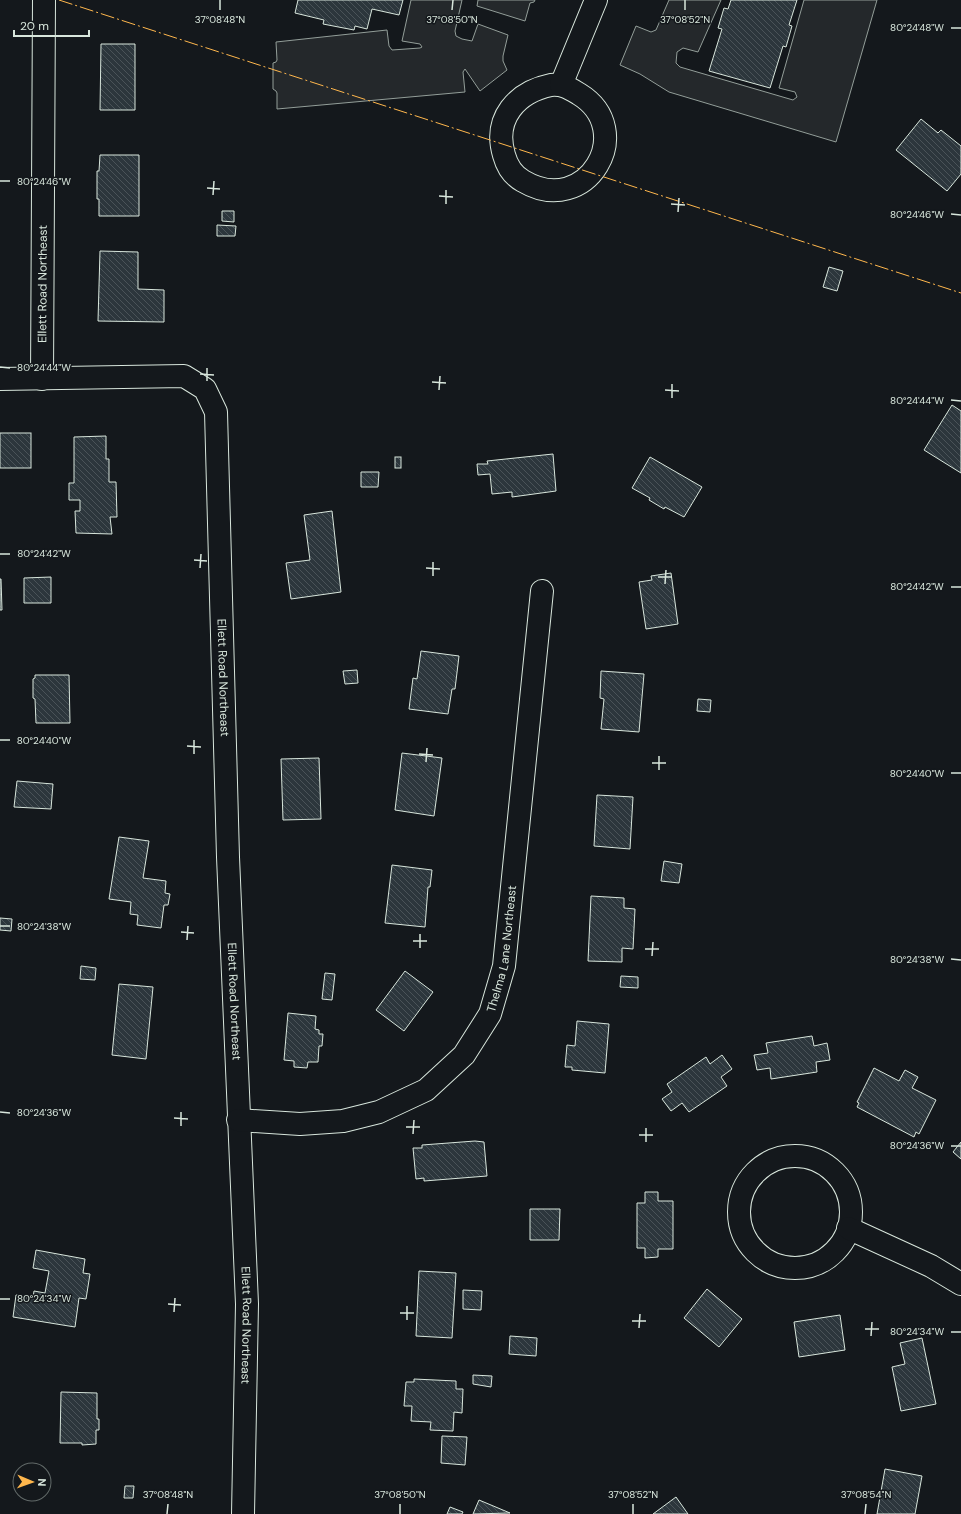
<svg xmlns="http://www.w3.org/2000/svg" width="961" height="1514" viewBox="0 0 961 1514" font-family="'DM Sans',sans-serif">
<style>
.parking{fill:#24282b;stroke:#939e99}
.building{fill:url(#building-back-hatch);stroke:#d8e6dc}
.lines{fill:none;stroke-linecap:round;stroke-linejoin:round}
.minor-casing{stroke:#d8e6dc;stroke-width:24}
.minor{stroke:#14181c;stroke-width:22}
.power{stroke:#ffb74d;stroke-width:1;stroke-dasharray:14 3 2 3;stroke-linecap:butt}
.ticks{fill:none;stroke:#d8e6dc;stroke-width:1.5}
.labels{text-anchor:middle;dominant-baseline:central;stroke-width:3;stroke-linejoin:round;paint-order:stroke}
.street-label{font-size:12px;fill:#d8e6dc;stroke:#14181c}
.ticks-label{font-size:10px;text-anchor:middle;fill:#d8e6dc;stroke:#14181c;stroke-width:3;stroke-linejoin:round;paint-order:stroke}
</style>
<defs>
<pattern id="building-back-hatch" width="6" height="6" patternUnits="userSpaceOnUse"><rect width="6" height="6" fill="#2c363c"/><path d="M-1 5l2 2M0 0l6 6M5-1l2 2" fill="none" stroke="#4a5358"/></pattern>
</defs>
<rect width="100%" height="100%" fill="#14181c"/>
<!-- parking -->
<g class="parking">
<path d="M411 0H462L455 31 456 36 462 39 472 41 478 24 508 35 503 56V61L507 70 480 91 465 69 463 72 465 92 277 109V93L276 91 273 89V63L276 62 277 60 276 42 387 30 389 46 392 50 420 48 422 47 420 44 402 41Z"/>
<path d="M478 0H535L534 2 530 3 525 21 477 6Z"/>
<path d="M669 0H721L698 52 683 48 677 52 676 63 680 67 793 100 797 97 795 92 779 88 804 0H877L836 142 669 92 640 74 620 65 636 26 651 32 656 30Z"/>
</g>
<!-- building -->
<g class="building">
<path d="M298 0H403L399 15 372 9 367 29 355 26 354 30 323 24 324 20 295 13Z"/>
<path d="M731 0H797L789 25 792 26 786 47 783 46 770 88 709 71 722 29 718 28 724 8 728 9Z"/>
<path d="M101 44H135V110H100Z"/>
<path d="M921 119 938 133 941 130 961 146V174L947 191 896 150Z"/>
<path d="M100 155H139V216H99V199H97V171H99Z"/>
<path d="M222 211H234V222L222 221Z"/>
<path d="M217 225 236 226 235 236H217Z"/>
<path d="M100 251 138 252V289L164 290V322L98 321Z"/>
<path d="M829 267 843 271 837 291 823 287Z"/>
<path d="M952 405 961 411V473L924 450Z"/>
<rect x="0" y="433" width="31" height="35"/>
<path d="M106 436V459H109V482H116L117 517H110L112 534 76 533 75 511H80V500H69V483H74V437Z"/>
<path d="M553 454 556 491 512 497V492L492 494 490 474 478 475 477 464H488L487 461Z"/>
<rect x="395" y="457" width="6" height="11"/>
<path d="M650 457 702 487 684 517 665 507 664 509 649 500 650 498 632 488Z"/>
<path d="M361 472H379L378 487H361Z"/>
<path d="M332 511 341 592 291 599 286 563 310 560 304 515Z"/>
<path d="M671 573 678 624 646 629 639 582 652 580 651 576Z"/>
<path d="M51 577V603H24V578Z"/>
<path d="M0 579H1L2 610H0Z"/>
<path d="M421 651 459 656 455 689H452L448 714 409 709 413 678 417 679Z"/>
<path d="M357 670 358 683 345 684 343 671Z"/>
<path d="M601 671 644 674 639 732 601 729 604 699 600 698Z"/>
<path d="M35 675H69L70 723H36L35 699 33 698V679L35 678Z"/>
<path d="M698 699 711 700 710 712 697 711Z"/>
<path d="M402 753 442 758 434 816 395 810Z"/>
<path d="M319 758 321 819 283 820 281 759Z"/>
<path d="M17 781 53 784 51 809 14 807Z"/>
<path d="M597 795 633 797 630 849 594 846Z"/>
<path d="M119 837 149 841 143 878 166 881 165 893 170 894 168 905H164L161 928 137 925 138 915 130 914 131 902 109 899Z"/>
<path d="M664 861 682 864 679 883 661 881Z"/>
<path d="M392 865 432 870 430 887H428L425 927 385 923Z"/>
<path d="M591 896 624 898V908L635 909 633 949 622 948V962L588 961Z"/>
<path d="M0 918 12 919 11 931 0 930Z"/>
<path d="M81 966 96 968 95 980 80 979Z"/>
<path d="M405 971 433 992 404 1031 376 1010Z"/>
<path d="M325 973 335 974 332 1000 322 999Z"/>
<path d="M621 976 638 977V988L620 987Z"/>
<path d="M119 984 153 987 146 1059 112 1055Z"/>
<path d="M288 1013 316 1016 315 1029 319 1030V1034H323L322 1046H319L318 1062H308L307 1068 294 1067V1061L284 1060Z"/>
<path d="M577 1021 609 1024 605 1073 572 1070V1067H565L567 1045 575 1046Z"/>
<path d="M812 1036 814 1046 827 1043 830 1060 816 1062 817 1072 771 1079 770 1068 757 1070 754 1055 768 1053 766 1043Z"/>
<path d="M722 1055 732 1069 721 1077 727 1086 689 1112 682 1103 671 1111 662 1099 672 1092 667 1084 706 1057 710 1064Z"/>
<path d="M874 1068 899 1081 905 1070 918 1077 912 1088 936 1100 919 1134 916 1132 914 1137 857 1107 859 1103 857 1102Z"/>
<path d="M475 1141 484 1142 487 1176 424 1181V1178L416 1179 413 1148H422V1145Z"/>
<path d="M961 1142V1159L953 1152Z"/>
<path d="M645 1192H658V1201H673V1249H658V1257L645 1258V1248H637V1203H645Z"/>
<path d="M530 1209H560L559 1240H530Z"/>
<path d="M36 1250 85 1259 83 1273 90 1274 86 1299 79 1298 75 1327 13 1317 16 1295 33 1298 34 1291 45 1293 49 1271 33 1268Z"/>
<path d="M419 1271 456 1273 452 1338 416 1336Z"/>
<path d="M707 1289 742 1319 719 1347 684 1318Z"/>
<path d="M463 1290 482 1291 481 1310 463 1309Z"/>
<path d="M840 1315 845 1350 799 1357 794 1322Z"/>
<path d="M510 1336 537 1338 536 1356 509 1354Z"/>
<path d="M922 1338 936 1404 901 1411 892 1367 905 1364 900 1343Z"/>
<path d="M473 1375 492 1376 491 1387 473 1384Z"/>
<path d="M414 1379 456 1381V1389H463L462 1413 454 1412 453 1431 430 1430 431 1422 411 1421 412 1406H404L406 1382H414Z"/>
<path d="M61 1392 97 1393V1419H99V1430H96V1444L82 1445V1443H60Z"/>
<path d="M442 1436 467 1437 465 1465 441 1463Z"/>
<path d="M885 1469 922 1476 915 1514H877Z"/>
<path d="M125 1486H134L133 1498H124Z"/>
<path d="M676 1497 688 1514H653Z"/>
<path d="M479 1500 510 1513 473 1514Z"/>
<path d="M450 1507 463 1512 462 1514H447Z"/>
</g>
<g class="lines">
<!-- minor casing -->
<g class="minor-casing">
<g id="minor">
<path d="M551 85C563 84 569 88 579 94 638 130 587 219 523 181 512 175 507 166 504 155 493 118 517 92 551 85Z"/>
<path d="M561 85 596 0"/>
<path id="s1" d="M0 379 184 376 205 389 216 412 228 857 247 1304 243 1514"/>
<path id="s2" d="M42 379 44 0"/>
<path id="s3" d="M238 1120 300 1124 343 1121 379 1112 426 1090 464 1055 490 1014 504 966 542 591"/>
<circle cx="795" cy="1212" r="56"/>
<path d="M848 1228 931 1266 961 1284"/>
</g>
</g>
<!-- minor -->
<use href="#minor" class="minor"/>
<!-- power -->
<path class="power" d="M59 0 961 293"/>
</g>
<!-- ticks -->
<path class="ticks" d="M220 10V0M452 10 453 0M685 10V0M951 28H961M0 181H10M207 188 220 189M213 195 214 181M439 196 453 197M446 204V190M671 204 685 205M678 212 679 198M951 214 961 215M0 367 10 368M200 374 214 375M207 381V368M432 382 446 383M439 390 440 376M665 390 679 391M672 398V384M951 400 961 401M0 554H10M194 560 207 561M200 568 201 554M426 568 440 569M433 576V562M658 577H672M665 584 666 570M951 587H961M0 740H10M187 746 201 747M194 754V740M419 754 433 755M426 762 427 748M652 763H666M659 770V756M951 773H961M0 926H10M181 932 194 933M187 940 188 926M413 941H427M420 948V934M645 949H659M652 956 653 942M951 959 961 960M0 1112 10 1113M174 1118 188 1119M181 1126V1112M406 1127H420M413 1134 414 1120M639 1135H653M646 1142V1128M951 1146H961M0 1299H10M168 1304 181 1305M174 1312 175 1298M400 1313H414M407 1320V1306M632 1321H646M639 1328 640 1314M865 1329H879M951 1332H961M871 1336 872 1322M167 1514 168 1504M400 1514V1504M633 1514V1504M865 1514 866 1504"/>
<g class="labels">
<!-- street labels -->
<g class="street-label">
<text stroke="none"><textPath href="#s2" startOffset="95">Ellett Road Northeast</textPath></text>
<text stroke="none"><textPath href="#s1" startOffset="500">Ellett Road Northeast</textPath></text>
<text stroke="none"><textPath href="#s3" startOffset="361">Thelma Lane Northeast</textPath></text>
<text stroke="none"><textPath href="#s1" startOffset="824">Ellett Road Northeast</textPath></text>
<text stroke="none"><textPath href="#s1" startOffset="1148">Ellett Road Northeast</textPath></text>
</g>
</g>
<g class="ticks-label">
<text x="220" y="23">37°08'48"N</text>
<text x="452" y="23">37°08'50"N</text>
<text x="685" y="23">37°08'52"N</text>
<text x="917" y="31">80°24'48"W</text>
<text x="44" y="185">80°24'46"W</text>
<text x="917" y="218">80°24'46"W</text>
<text x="44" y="371">80°24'44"W</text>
<text x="917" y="404">80°24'44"W</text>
<text x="44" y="557">80°24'42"W</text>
<text x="917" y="590">80°24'42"W</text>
<text x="44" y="744">80°24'40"W</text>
<text x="917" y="777">80°24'40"W</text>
<text x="44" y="930">80°24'38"W</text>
<text x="917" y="963">80°24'38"W</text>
<text x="44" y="1116">80°24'36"W</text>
<text x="917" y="1149">80°24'36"W</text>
<text x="44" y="1302">80°24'34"W</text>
<text x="917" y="1335">80°24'34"W</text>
<text x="168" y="1498">37°08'48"N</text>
<text x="400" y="1498">37°08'50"N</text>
<text x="633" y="1498">37°08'52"N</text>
<text x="866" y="1498">37°08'54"N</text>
</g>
<!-- north arrow -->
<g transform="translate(32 1482) rotate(92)"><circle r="19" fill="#14181c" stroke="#626a69"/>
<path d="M0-3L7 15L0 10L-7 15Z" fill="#ffb74d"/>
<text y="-6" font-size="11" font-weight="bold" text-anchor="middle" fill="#d8e6dc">N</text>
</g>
<!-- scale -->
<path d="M14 30v6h75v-6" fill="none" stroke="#d8e6dc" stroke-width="2"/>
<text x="20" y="30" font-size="12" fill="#d8e6dc" stroke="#14181c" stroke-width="3" paint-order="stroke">20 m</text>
</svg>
